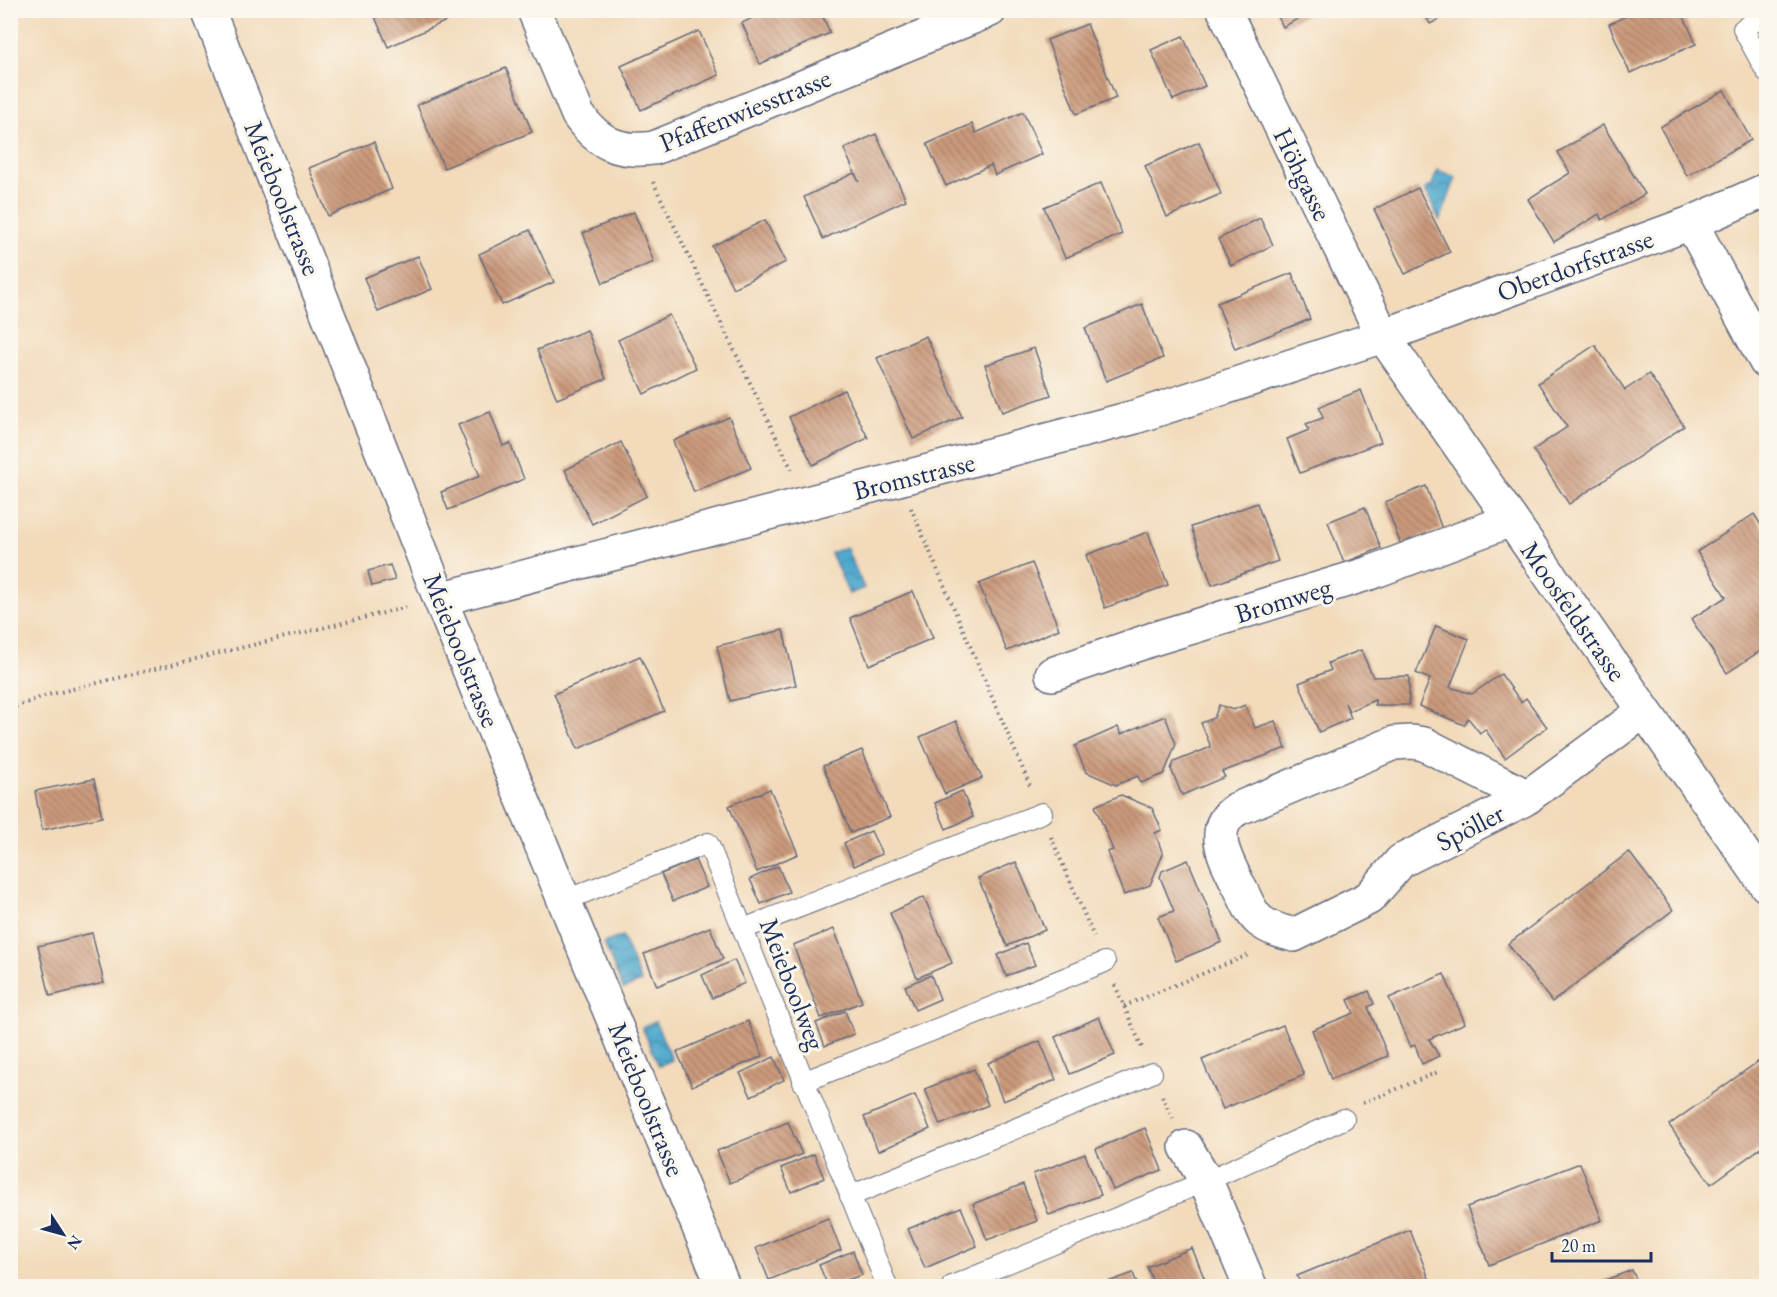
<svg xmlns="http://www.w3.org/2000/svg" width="1777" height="1297" viewBox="0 0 1777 1297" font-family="'EB Garamond',serif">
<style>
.water{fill:url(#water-waves);stroke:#366c96;stroke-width:1.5}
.building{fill:url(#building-back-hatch)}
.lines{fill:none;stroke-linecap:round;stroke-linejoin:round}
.lane-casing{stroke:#666b7e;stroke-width:22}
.street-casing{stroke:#666b7e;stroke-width:36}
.path{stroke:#666b7e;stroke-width:4;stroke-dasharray:1.5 4.5;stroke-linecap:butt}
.lane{stroke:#fff;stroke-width:20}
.street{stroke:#fff;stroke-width:33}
.labels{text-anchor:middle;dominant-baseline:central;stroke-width:6;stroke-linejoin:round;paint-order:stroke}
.street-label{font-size:27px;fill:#1b2f5e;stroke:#fbf7ec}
</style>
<defs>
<pattern id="water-waves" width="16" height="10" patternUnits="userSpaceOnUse" patternTransform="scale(1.5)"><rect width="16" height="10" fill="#50a9ce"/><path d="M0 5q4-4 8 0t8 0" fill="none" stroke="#428aaa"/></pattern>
<pattern id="building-back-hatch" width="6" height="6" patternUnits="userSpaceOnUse" patternTransform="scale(1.5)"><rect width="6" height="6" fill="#cb9a7c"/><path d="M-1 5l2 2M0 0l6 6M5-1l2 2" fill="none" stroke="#a47e69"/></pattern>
</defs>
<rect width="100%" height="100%" fill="#fbf7ec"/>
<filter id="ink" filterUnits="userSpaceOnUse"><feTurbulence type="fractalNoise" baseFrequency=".0167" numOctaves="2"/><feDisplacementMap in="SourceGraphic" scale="12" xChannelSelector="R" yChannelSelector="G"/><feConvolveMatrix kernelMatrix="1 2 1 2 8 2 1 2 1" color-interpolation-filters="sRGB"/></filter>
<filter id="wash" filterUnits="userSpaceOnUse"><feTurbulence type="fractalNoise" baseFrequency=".008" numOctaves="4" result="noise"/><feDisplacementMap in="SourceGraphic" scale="24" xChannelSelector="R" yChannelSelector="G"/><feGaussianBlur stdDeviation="1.35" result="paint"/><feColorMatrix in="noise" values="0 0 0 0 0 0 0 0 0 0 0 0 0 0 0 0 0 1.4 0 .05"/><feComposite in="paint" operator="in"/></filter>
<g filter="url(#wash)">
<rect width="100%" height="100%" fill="#f2daba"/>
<!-- water -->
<g class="water">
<path d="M1437 170 1456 177 1440 221 1425 189 1432 186Z"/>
<path d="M846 547 864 588 849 594 831 553Z"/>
<path d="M622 936 641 982 623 989 604 943Z"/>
<path d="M655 1021 672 1060 659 1066 642 1027Z"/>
</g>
<g id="blocks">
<!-- building -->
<g class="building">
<path d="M372 10H471L388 47Z"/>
<path d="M769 10H820L830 33 760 64 742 23Z"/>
<path d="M1275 10H1314L1283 27Z"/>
<path d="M1423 10H1457L1430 24Z"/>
<path d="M1639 10H1681L1696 44 1630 73 1609 24Z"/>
<path d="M1087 24 1116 98 1076 114 1047 40Z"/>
<path d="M699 31 719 75 641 110 621 66Z"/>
<path d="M1183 36 1205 86 1173 100 1151 50Z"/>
<path d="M506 68 532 132 444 168 417 105Z"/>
<path d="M1724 90 1751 140 1687 176 1660 127Z"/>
<path d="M1023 112 1042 154 995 175 991 165 946 186 927 144 972 124 976 133Z"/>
<path d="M1603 125 1645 194 1602 220 1599 214 1554 242 1528 199 1570 173 1558 152Z"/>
<path d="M876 134 906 200 823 239 804 197 854 173 859 182 844 149Z"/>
<path d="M374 142 392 189 328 216 309 168Z"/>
<path d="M1199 142 1221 194 1167 217 1145 166Z"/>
<path d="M1101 183 1122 234 1065 258 1044 207Z"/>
<path d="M1418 188 1450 252 1405 274 1374 209Z"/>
<path d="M634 212 654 262 603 283 583 233Z"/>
<path d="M1260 218 1273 245 1231 266 1218 239Z"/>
<path d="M765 220 786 262 733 288 712 246Z"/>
<path d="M530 230 554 282 502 305 479 254Z"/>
<path d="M418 256 432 289 378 312 364 278Z"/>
<path d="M1292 273 1310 319 1235 349 1217 303Z"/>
<path d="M1142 304 1163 358 1106 381 1085 328Z"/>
<path d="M669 315 696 368 644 394 618 340Z"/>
<path d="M587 330 606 379 557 399 537 350Z"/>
<path d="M926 336 962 417 913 439 877 358Z"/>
<path d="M1595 345 1625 390 1649 374 1684 426 1569 504 1533 450 1567 427 1538 383Z"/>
<path d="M1034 348 1051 395 1002 412 985 365Z"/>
<path d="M844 390 868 438 813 465 789 417Z"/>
<path d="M1361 390 1381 442 1300 473 1287 439 1309 430 1306 424 1323 418 1319 407Z"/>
<path d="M490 412 503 446 510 443 524 479 448 510 441 492 480 476 458 425Z"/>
<path d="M729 417 751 468 694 492 673 441Z"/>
<path d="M621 442 647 496 592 524 565 470Z"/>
<path d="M1426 486 1442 529 1401 545 1385 502Z"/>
<path d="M1257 503 1278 561 1212 585 1191 527Z"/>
<path d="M1365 507 1381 548 1344 563 1328 522Z"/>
<path d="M1754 514 1766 533V647L1727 673 1691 619 1726 597 1697 552Z"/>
<path d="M1148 532 1168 585 1105 608 1086 555Z"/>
<path d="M1032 563 1059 629 1007 651 979 584Z"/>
<path d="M390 565 395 580 372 586 368 571Z"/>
<path d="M913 591 933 638 869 665 850 618Z"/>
<path d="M1436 626 1469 639 1450 687 1472 694 1501 674 1521 702 1526 698 1547 727 1505 758 1485 729 1480 733 1468 718 1464 725 1419 706 1430 679 1416 673Z"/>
<path d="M783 630 796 685 730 701 717 646Z"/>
<path d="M1361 650 1373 677 1409 676V705H1375V700L1349 711 1345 703 1351 718 1319 732 1299 683 1331 670 1328 663Z"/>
<path d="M640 656 664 711 578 749 554 694Z"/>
<path d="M1219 705 1233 710 1245 705 1255 728 1275 721 1286 748 1222 772 1225 777 1182 795 1171 769 1174 762 1211 747 1201 723 1214 718Z"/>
<path d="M1165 716 1176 744 1164 774 1141 783 1138 776 1116 785 1086 772 1075 746 1118 727 1121 734Z"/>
<path d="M956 721 982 778 945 794 920 737Z"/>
<path d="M862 750 890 817 851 833 823 766Z"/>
<path d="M94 779 102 817 42 830 35 791Z"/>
<path d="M770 789 798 854 757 872 729 806Z"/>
<path d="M962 791 973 817 946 829 935 803Z"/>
<path d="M1121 795 1152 808 1162 830 1155 833 1163 854 1150 885 1124 895 1107 852 1113 850 1095 806Z"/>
<path d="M871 831 882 854 854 866 844 843Z"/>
<path d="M1629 852 1673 910 1552 1002 1508 944Z"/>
<path d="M695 860 707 887 673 901 661 874Z"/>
<path d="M1188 860 1222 942 1176 961 1158 917 1174 911 1160 877 1162 871Z"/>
<path d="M1016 862 1045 930 1007 946 978 878Z"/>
<path d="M778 866 789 892 761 904 750 879Z"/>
<path d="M924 897 952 963 917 978 890 913Z"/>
<path d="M710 927 723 959 657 986 644 954Z"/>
<path d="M834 929 862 1002 821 1018 793 945Z"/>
<path d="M92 933 104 983 50 996 38 946Z"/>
<path d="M1026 943 1035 965 1006 976 998 955Z"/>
<path d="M734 960 745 983 712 998 702 975Z"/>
<path d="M1444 974 1465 1023 1429 1039 1439 1056 1422 1064 1415 1045 1410 1047 1389 998Z"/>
<path d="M931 975 940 999 915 1010 905 986Z"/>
<path d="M1369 991 1374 1004 1368 1007 1388 1056 1331 1079 1312 1030 1354 1013 1348 1000Z"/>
<path d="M845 1011 854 1034 825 1046 816 1023Z"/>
<path d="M1099 1017 1115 1055 1070 1074 1055 1037Z"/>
<path d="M748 1021 763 1056 692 1086 677 1052Z"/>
<path d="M1283 1025 1304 1075 1223 1109 1202 1060Z"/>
<path d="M1040 1041 1056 1080 1003 1101 988 1063Z"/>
<path d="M1766 1056V1144L1711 1184 1669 1125Z"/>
<path d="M774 1057 784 1080 751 1096 740 1073Z"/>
<path d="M974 1069 988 1105 940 1125 925 1089Z"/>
<path d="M915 1095 930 1129 878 1151 864 1117Z"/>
<path d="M788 1122 802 1154 730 1183 717 1151Z"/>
<path d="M1145 1128 1162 1170 1113 1190 1096 1149Z"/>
<path d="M814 1154 824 1178 791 1192 781 1168Z"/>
<path d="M1085 1154 1101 1195 1049 1215 1033 1174Z"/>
<path d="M1580 1163 1602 1220 1489 1265 1467 1207Z"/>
<path d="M1023 1184 1037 1221 987 1240 973 1204Z"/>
<path d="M961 1207 977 1246 925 1268 908 1229Z"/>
<path d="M828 1218 841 1250 769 1280 756 1248Z"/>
<path d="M1410 1230 1432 1286H1302L1297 1276Z"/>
<path d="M1192 1248 1207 1285 1155 1286 1147 1267Z"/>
<path d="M853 1251 862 1275 828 1286 819 1265Z"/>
<path d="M1632 1270 1639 1286H1590Z"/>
<path d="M1133 1273 1138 1286H1097Z"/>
</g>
</g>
</g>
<g filter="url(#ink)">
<use href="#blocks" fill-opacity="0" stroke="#666b7e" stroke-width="1.5"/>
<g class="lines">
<!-- lane casing -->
<g class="lane-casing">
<g id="lane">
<path d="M1766 14 1743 29 1766 71"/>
<path d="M566 900 708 843 887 1286"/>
<path d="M743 929 1042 813"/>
<path d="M803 1082 1105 962"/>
<path d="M850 1196 1152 1073"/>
<path d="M952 1286 1206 1181 1344 1119"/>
</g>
</g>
<!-- street casing -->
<g class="street-casing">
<g id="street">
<path d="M208 10 440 599 723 1286"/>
<path d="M534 10 578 115C599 144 619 153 654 148L990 10"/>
<path d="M1224 10 1383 336 1766 885"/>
<path d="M1691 223 1766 362"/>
<path d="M440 599 1135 417 1383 336 1691 223 1766 190"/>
<path d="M1052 674 1156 638 1370 573 1511 520"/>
<path d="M1528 797 1424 744 1412 742 1394 743 1237 809C1206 829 1227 861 1239 886 1245 897 1250 913 1260 921 1270 929 1283 932 1294 935L1369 898 1401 861 1523 800 1644 711"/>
<path d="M1186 1147 1206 1181 1250 1286"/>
</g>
</g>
<!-- path -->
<g class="path">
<path d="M653 182 793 472"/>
<path d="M911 508 1031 788"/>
<path d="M10 709 44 696 408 607"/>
<path d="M1051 837 1094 937"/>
<path d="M1115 985 1143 1050"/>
<path d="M1124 1006 1248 955"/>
<path d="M1162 1096 1173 1119"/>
<path d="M1363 1103 1438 1072"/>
</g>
<!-- lane -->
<use href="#lane" class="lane"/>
<!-- street -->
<use href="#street" class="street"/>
</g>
</g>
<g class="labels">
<!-- street labels -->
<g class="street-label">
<text transform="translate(745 110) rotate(-22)">Pfaffenwiesstrasse</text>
<text transform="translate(1303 174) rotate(64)">Höhgasse</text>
<text transform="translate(283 198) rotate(68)">Meieboolstrasse</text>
<text transform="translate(1575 265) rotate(-20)">Oberdorfstrasse</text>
<text transform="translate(914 476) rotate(-14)">Bromstrasse</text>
<text transform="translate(1283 600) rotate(-17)">Bromweg</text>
<text transform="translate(1574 611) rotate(55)">Moosfeldstrasse</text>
<text transform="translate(462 650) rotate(68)">Meieboolstrasse</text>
<text transform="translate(1470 827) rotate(-27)">Spöller</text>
<text transform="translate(793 984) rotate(69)">Meieboolweg</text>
<text transform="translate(647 1099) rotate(68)">Meieboolstrasse</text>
</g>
</g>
<!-- margin -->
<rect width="1777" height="1297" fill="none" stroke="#fbf7ec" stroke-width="36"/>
<!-- north arrow -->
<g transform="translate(63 1234) rotate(126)" stroke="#fbf7ec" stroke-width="4.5" paint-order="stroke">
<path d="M0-4.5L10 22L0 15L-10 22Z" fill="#1b2f5e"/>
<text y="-9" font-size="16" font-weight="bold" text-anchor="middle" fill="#1b2f5e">N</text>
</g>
<!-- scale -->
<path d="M1552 1252v9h99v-9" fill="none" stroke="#1b2f5e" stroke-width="3"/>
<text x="1561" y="1252" font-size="18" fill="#1b2f5e" stroke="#fbf7ec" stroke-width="4.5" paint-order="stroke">20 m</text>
</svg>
